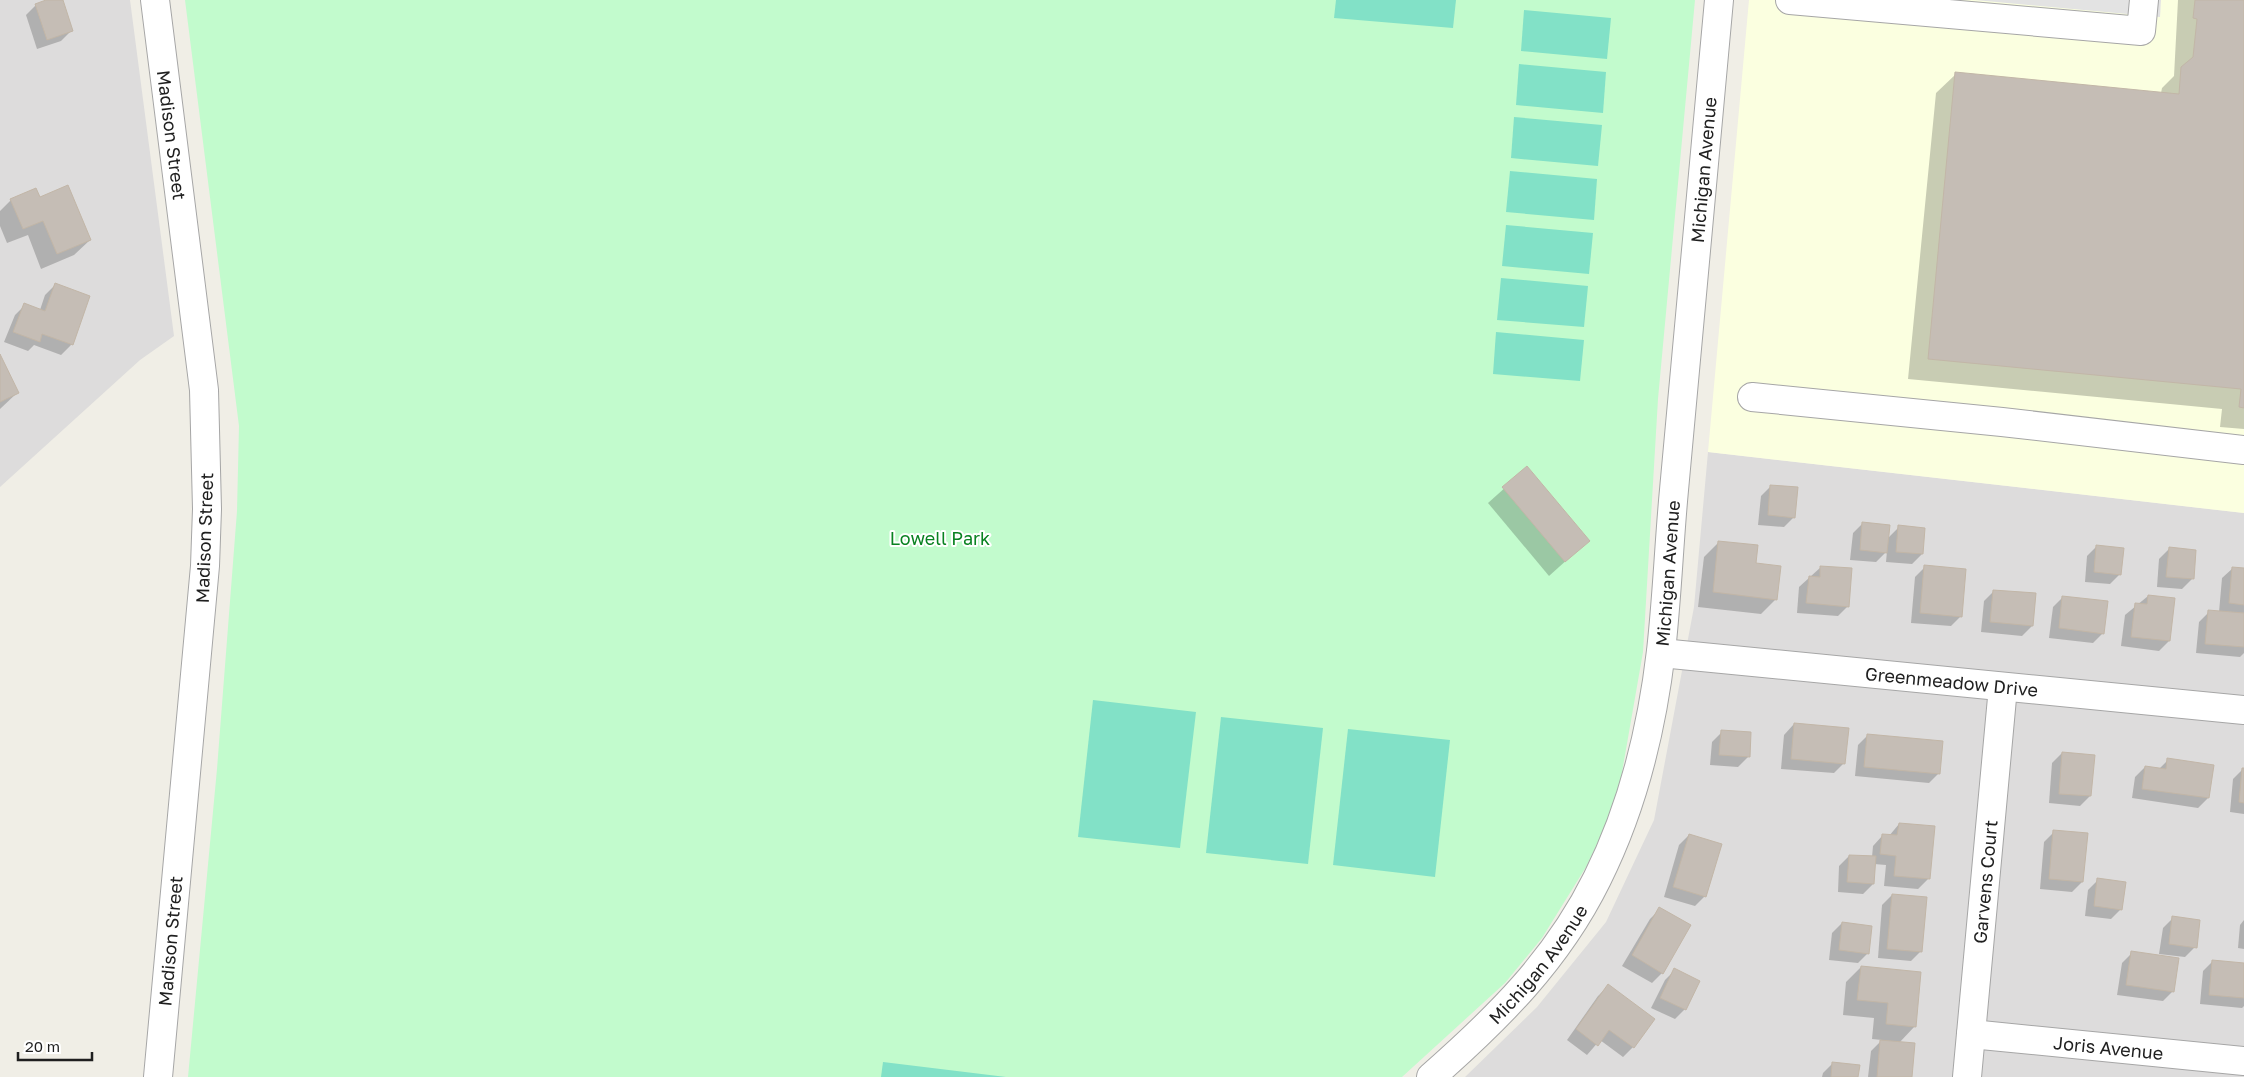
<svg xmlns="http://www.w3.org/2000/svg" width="2244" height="1077" viewBox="0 0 2244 1077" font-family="'Golos Text',sans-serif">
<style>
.residential{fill:#dddcdc}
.education{fill:#fbffe0}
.park{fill:#c2fbcd}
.pitch{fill:#82e1c7}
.parking{fill:#e3e3e3}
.shadow{fill:#0003}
.building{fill:#c5bdb5;stroke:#c2b6a7}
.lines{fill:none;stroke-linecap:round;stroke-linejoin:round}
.minor-casing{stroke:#a6a6a6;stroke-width:30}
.minor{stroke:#fff;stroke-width:28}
.labels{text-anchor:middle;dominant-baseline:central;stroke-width:4;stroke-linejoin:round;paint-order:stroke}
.street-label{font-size:18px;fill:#1f1f1f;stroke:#fff}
.park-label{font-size:18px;fill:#098221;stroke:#fff}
</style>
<rect width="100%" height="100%" fill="#f0eee6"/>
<!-- residential -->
<g class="residential">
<path d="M0 0H130L174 336 140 360 0 487Z"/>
<path d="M1708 452 2244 513V1077H1465L1537 1007 1606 922 1654 820 1694 607Z"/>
</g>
<!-- education -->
<path class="education" d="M1749 0H2244V513L1708 452Z"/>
<!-- park -->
<path class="park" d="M185 0H1695L1658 399 1643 652 1621 778 1607 823 1586 867 1542 938 1505 983 1402 1077H188L217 769 237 511 239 426Z"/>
<!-- pitch -->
<g class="pitch">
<path d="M1336 0H1456L1453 28 1334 18Z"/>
<path d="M1524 10 1611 18 1607 59 1521 51Z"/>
<path d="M1519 64 1606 72 1603 113 1516 105Z"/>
<path d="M1514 117 1602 125 1598 166 1511 158Z"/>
<path d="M1510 171 1597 179 1594 220 1506 212Z"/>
<path d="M1506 225 1593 233 1589 274 1502 266Z"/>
<path d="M1501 278 1588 286 1584 327 1497 320Z"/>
<path d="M1496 332 1584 340 1580 381 1493 374Z"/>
<path d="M1093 700 1196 712 1180 848 1078 837Z"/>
<path d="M1221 717 1323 728 1308 864 1206 853Z"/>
<path d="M1348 729 1450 740 1435 877 1333 865Z"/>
<path d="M883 1062 1006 1077H881Z"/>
</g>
<!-- parking -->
<path class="parking" d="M1975 0H2161L2160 17Z"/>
<!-- shadow -->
<g class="shadow">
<path d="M50 0H61L71 31 61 41 37 49 26 15 36 5Z"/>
<path d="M2178 0H2244V429L2220 427 2222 409 1908 379 1936 93 1956 74 2161 93 2162 88 2174 76Z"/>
<path d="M39 198 90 240 74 255 41 269 28 235 7 243 0 226V211L11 200Z"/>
<path d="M55 285 89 297 71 345 61 355 34 345 28 351 4 342 15 315 25 305 40 310 45 295Z"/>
<path d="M0 356 18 392 0 409Z"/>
<path d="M1527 468 1588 541 1549 576 1488 503Z"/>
<path d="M1771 486 1794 517 1784 527 1758 525 1761 496Z"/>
<path d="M1863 523 1888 538 1899 527 1922 554 1912 564 1886 562 1887 551 1876 562 1850 560 1853 533Z"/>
<path d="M1719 542 1754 564 1776 599 1761 614 1698 607 1704 557Z"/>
<path d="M2097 546 2120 574 2110 584 2085 582 2087 556Z"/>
<path d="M2169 549 2192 579 2182 589 2157 587 2159 559Z"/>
<path d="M1821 567 1848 606 1838 616 1797 613 1799 587Z"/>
<path d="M1925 567 1961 616 1951 626 1911 623 1915 577Z"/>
<path d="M2233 568 2244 569V653L2240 657 2196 653 2199 622 2209 612H2219L2222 578Z"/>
<path d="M1994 591 2032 626 2022 636 1981 632 1984 601Z"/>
<path d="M2148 596 2169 641 2159 651 2121 646 2125 615Z"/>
<path d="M2063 597 2103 633 2093 643 2049 638 2053 607Z"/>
<path d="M1794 724 1844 763 1834 773 1781 769 1784 735Z"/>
<path d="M1722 732 1748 757 1738 767 1710 765 1712 742Z"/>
<path d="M1868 735 1939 773 1929 783 1855 776 1858 745Z"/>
<path d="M2062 753 2090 796 2080 806 2049 803 2052 763Z"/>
<path d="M2168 760 2208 798 2198 808 2132 798 2135 777 2145 767 2159 769Z"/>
<path d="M2243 769H2244V814L2230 812 2233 779Z"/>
<path d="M1899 824 1928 879 1918 889 1884 886 1886 865 1874 864 1873 884 1863 894 1838 892 1839 866 1849 856 1872 857 1873 846 1883 835 1889 836Z"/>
<path d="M2054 832 2082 882 2072 892 2040 889 2044 842Z"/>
<path d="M1689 835 1705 896 1695 906 1664 897 1679 845Z"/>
<path d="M2098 880 2121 909 2111 919 2085 916 2088 890Z"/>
<path d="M1892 895 1921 951 1911 961 1878 958 1882 905Z"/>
<path d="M1660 909 1662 973 1652 983 1622 966 1650 919Z"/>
<path d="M2173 918 2195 947 2185 957 2159 954 2163 928Z"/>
<path d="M2244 920V949L2238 948 2240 925Z"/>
<path d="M1842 923 1868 953 1858 963 1829 960 1832 933Z"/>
<path d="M2132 953 2173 991 2163 1001 2117 995 2122 963Z"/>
<path d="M2213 961 2244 964V1006L2242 1008 2200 1004 2203 971Z"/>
<path d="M1861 967 1915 1026 1899 1043 1911 1077H1868L1871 1051 1882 1040 1872 1039 1874 1018 1843 1015 1846 982Z"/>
<path d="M1675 970 1685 1009 1675 1019 1651 1008 1665 980Z"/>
<path d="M1608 986 1633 1047 1623 1057 1600 1040 1587 1055 1567 1040 1598 996Z"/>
<path d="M1833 1063 1857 1077H1822L1823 1073Z"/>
</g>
<!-- building -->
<g class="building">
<path d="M46 0H63L73 31 47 40 35 4Z"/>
<path d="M2195 0H2244V408L2239 407 2241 389 1928 359 1955 72 2179 94 2181 67 2193 57 2197 19 2193 18Z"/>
<path d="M68 185 91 240 57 254 43 221 23 229 10 199 36 188 40 197Z"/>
<path d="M55 283 90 296 73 345 42 334 40 342 13 332 24 303 45 311Z"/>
<path d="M0 354 19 393 0 402Z"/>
<path d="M1527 466 1590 541 1565 562 1502 487Z"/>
<path d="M1770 485 1798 487 1795 518 1768 515Z"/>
<path d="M1862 522 1890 525 1887 553 1860 550Z"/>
<path d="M1898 525 1925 528 1923 554 1896 552Z"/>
<path d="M1718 541 1758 545 1756 563 1781 566 1777 600 1713 592Z"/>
<path d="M2096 545 2124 548 2121 575 2094 572Z"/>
<path d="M2169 547 2196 550 2194 579 2166 577Z"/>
<path d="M1924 565 1966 569 1962 617 1920 613Z"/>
<path d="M1820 566 1852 568 1849 607 1806 603 1809 576 1820 577Z"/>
<path d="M2232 567 2244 568V605L2229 603Z"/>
<path d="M1993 590 2036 593 2033 626 1990 622Z"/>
<path d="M2148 595 2175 598 2170 641 2131 637 2135 603 2147 604Z"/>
<path d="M2062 596 2108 601 2104 634 2059 628Z"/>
<path d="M2208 610 2244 613V647L2205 644Z"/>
<path d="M1794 723 1849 728 1845 764 1791 759Z"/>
<path d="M1721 730 1751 732 1750 757 1719 755Z"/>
<path d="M1867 734 1943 741 1940 774 1864 767Z"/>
<path d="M2062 752 2095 755 2091 796 2059 794Z"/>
<path d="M2167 758 2214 765 2209 798 2142 789 2145 766 2166 769Z"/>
<path d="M2242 768H2244V803L2239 802Z"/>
<path d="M1899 823 1935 826 1930 879 1894 876 1896 856 1880 854 1882 834 1897 835Z"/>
<path d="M2053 830 2088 833 2083 882 2049 879Z"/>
<path d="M1689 834 1722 844 1706 897 1673 887Z"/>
<path d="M1849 855 1876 856 1874 884 1847 882Z"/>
<path d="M2097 878 2126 882 2122 910 2094 906Z"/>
<path d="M1892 894 1927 897 1922 952 1887 949Z"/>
<path d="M1659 907 1691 925 1663 974 1632 955Z"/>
<path d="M2172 916 2200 920 2197 948 2169 944Z"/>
<path d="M1842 922 1872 926 1869 954 1839 950Z"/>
<path d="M2131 951 2179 958 2174 992 2126 985Z"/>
<path d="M2212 960 2244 963V998L2209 995Z"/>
<path d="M1861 966 1921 972 1916 1027 1886 1024 1888 1003 1857 1000Z"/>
<path d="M1674 968 1700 981 1686 1010 1660 998Z"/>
<path d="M1608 984 1655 1019 1634 1048 1609 1030 1598 1046 1576 1029Z"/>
<path d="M1880 1040 1915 1043 1912 1077H1877Z"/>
<path d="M1832 1062 1860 1065 1858 1077H1831Z"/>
</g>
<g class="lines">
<!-- minor casing -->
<g class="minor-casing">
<g id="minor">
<path id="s1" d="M155 0 204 390 207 509 205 566 158 1077"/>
<path d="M1790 0 2141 31 2144 0"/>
<path d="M1752 397 2002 422 2244 450"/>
<path id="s2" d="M1661 653 2244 710"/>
<path id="s3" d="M1971 1034 2244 1061"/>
<path id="s4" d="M1431 1077C1498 1018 1557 960 1597 879 1632 809 1652 728 1661 651 1667 598 1669 543 1674 490 1690 327 1703 163 1719 0"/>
<path id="s5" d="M1967 1077 2003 687"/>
</g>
</g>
<!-- minor -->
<use href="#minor" class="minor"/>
</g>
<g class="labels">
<!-- street labels -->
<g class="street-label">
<text stroke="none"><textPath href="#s1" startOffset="136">Madison Street</textPath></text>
<text stroke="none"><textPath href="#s4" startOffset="981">Michigan Avenue</textPath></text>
<text transform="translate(204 538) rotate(-88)">Madison Street</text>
<text stroke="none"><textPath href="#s4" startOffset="576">Michigan Avenue</textPath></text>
<text stroke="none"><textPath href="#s2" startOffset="292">Greenmeadow Drive</textPath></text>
<text stroke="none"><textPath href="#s5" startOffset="196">Garvens Court</textPath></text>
<text transform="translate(170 941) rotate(-85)">Madison Street</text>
<text stroke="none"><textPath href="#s4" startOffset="156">Michigan Avenue</textPath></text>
<text stroke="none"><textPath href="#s3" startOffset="138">Joris Avenue</textPath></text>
</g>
<!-- park labels -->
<g class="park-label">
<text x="940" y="538">Lowell Park</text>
</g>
</g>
<!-- scale -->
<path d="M18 1052v8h74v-8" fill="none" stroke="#1f1f1f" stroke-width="2.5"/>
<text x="25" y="1052" font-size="15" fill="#1f1f1f" stroke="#ffffff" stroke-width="4" paint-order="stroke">20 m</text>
</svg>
